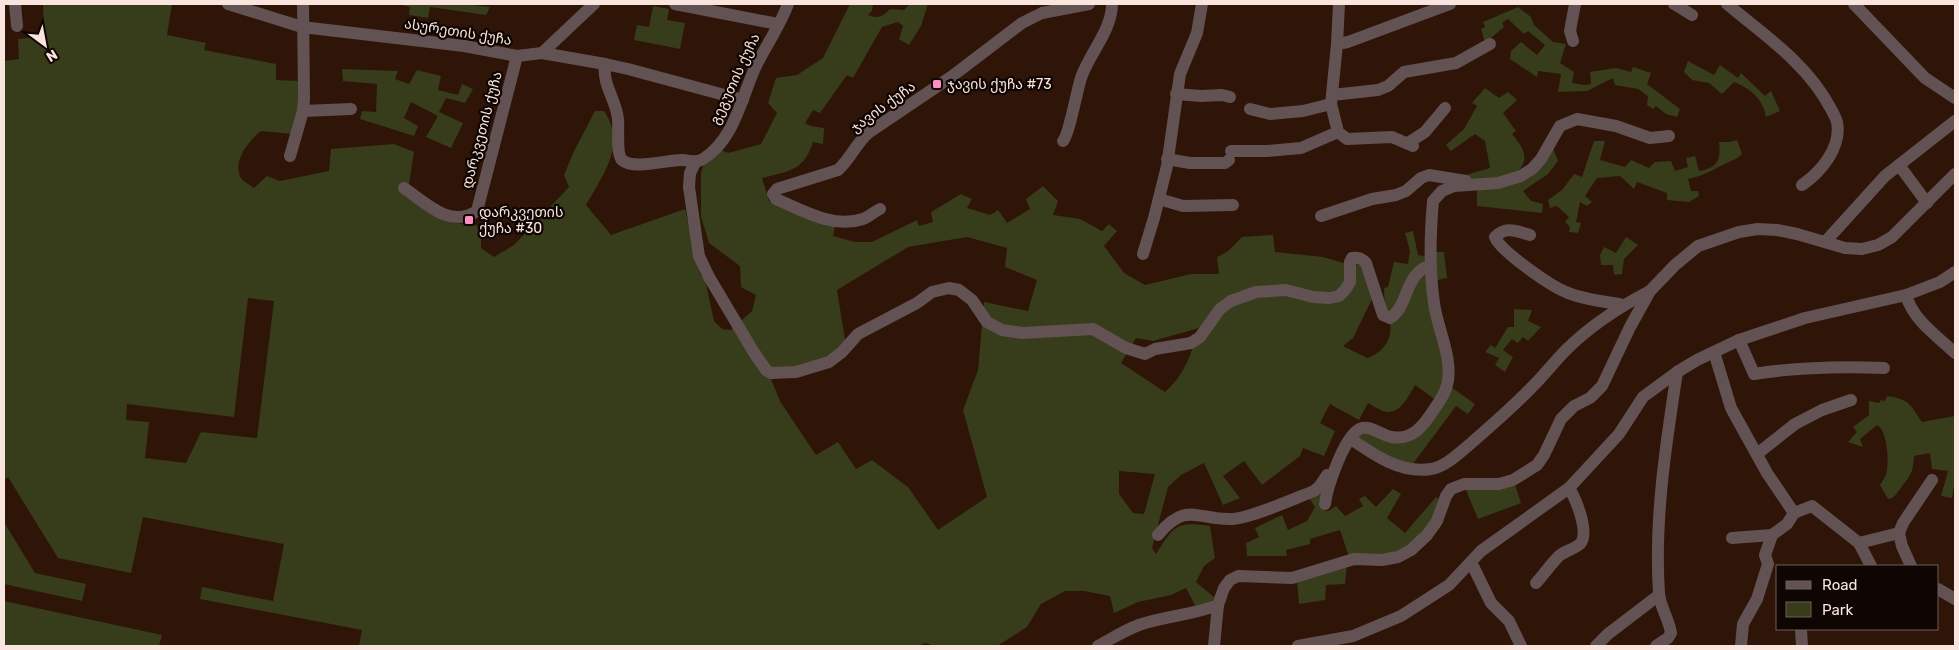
<svg xmlns="http://www.w3.org/2000/svg" width="1959" height="650" viewBox="0 0 1959 650" font-family="Rubik,'Noto Sans Georgian',sans-serif">
<style>
.green{fill:#373c1a;fill-rule:evenodd}
.lines{fill:none;stroke-linecap:round;stroke-linejoin:round}
.minor{stroke:#625253;stroke-width:12}
.poi-dot{fill:#fd8ebf;stroke:#0f0502;stroke-width:2}
.labels{text-anchor:middle;dominant-baseline:central;stroke-width:4.5;stroke-linejoin:round;paint-order:stroke}
.street-label{font-size:14px;fill:#f9e5dd;stroke:#0f0502}
.poi-label{font-size:14px;fill:#f9e5dd;stroke:#0f0502;text-anchor:start}
</style>
<rect width="100%" height="100%" fill="#2f1408"/>
<!-- green -->
<g class="green">
<path d="M43 4H172L167 35 206 43 204 50 276 64V80L299 81 301 103 292 134 261 131C248 142 232 161 241 178 244 182 250 185 254 188L267 176 280 181 329 171 331 149 394 144 414 152 407 197 455 223 476 225 481 230V248L494 257 514 245 569 187 564 175 574 151 595 111H604C627 144 603 175 586 205L611 235 685 209 700 274 705 279 714 321 722 329 731 330 752 311 756 295 741 287 740 266 709 243 701 217V173L704 163 719 149 728 153 761 144 777 113 768 103 776 78 797 75 823 58 850 4H873L872 11 868 15C878 19 883 17 890 9L904 10 910 4H928L921 26 909 45 899 39 903 26 898 22 882 27 853 78 847 75 820 113 813 110 805 123 811 126 824 128 823 144 813 142C804 171 789 171 762 178L769 201 835 226 833 236 855 242H872L917 220 919 226 933 222 931 212 961 194 972 199 967 208 990 215 998 210 1007 223 1030 209 1026 199 1043 186 1058 201 1053 215 1080 219 1102 231 1109 224 1117 231 1104 246 1124 273 1145 285 1191 274H1219L1217 257 1227 252 1242 237 1273 235 1275 252 1323 257 1354 266 1356 264 1363 265 1373 297 1353 338 1343 346 1367 358C1382 354 1393 339 1390 323L1408 290 1426 272 1446 373 1437 401 1415 385C1409 396 1399 417 1383 411 1378 409 1373 406 1368 403L1359 420 1330 404 1320 423 1335 431 1324 456 1303 448 1300 456 1262 485 1244 461 1223 476 1240 498 1223 505 1204 463 1181 475 1168 487 1152 548 1156 554C1174 526 1175 521 1210 526L1215 558 1204 566 1196 582 1215 598 1210 602 1197 609 1186 588 1171 595 1138 602 1114 613 1110 596 1084 591H1065L1041 604 1027 627 997 646H935L925 643 918 646H359L362 630 200 599 202 587 273 601 284 544 143 517 131 573 58 558 8 477 4 480V61L19 59 18 39 44 36ZM967 237 1007 248 1005 267 1037 280 1028 311 984 302 978 370 963 410 987 497 938 530 908 487 872 460 856 469 838 442 816 455 781 403 771 379 847 352 837 290 908 247ZM248 298 274 301 257 438 201 432 186 463 145 458 149 422 126 420 127 404 234 417ZM1199 328C1191 354 1186 373 1165 392L1121 363 1136 338 1153 341ZM1119 471 1155 474 1144 514 1133 513 1119 494Z"/>
<path d="M398 4H462L490 7 486 15 430 7 428 18 409 15 410 7Z"/>
<path d="M653 6 669 9 667 20 685 23 680 49 634 40 637 25 649 27Z"/>
<path d="M1518 7 1531 17 1534 25 1553 42 1566 44 1560 63 1574 72 1572 83 1584 85 1591 84 1590 72 1616 68 1631 72 1633 67 1651 73 1647 84 1680 109 1677 117 1666 114 1656 106 1653 109 1647 105 1648 96 1638 89 1615 85 1613 78 1587 91 1558 92 1561 74 1538 71 1537 77 1510 59 1511 51 1521 42 1537 55 1545 45 1528 31 1524 34 1508 19 1502 23 1504 27 1485 43 1481 29 1485 27 1483 22Z"/>
<path d="M1688 61 1714 75 1720 65 1738 78 1741 73 1765 96 1771 91 1780 111 1766 117C1763 99 1751 89 1734 82L1722 94 1709 83 1692 80 1684 72Z"/>
<path d="M342 69 398 71 395 79 409 84 417 70 441 76 438 90 458 95 462 84 473 89 465 103 446 98 439 112 463 123 451 148 426 137 438 116 411 102 404 118 418 126 414 136 360 119 362 111 376 112 377 84 343 81Z"/>
<path d="M1485 88 1499 98 1508 92 1517 100 1503 113 1516 131 1512 134C1525 150 1531 159 1514 176L1476 181 1459 177 1490 168 1485 141 1475 134 1451 151 1446 145 1464 129 1477 106 1472 103Z"/>
<path d="M1737 140 1742 154C1737 159 1735 159 1729 162 1713 169 1706 175 1688 179L1691 191H1698L1699 196 1689 202 1667 200V193L1637 182 1634 189 1620 176 1597 178 1585 196 1592 202 1587 206 1580 202 1576 222 1581 223 1578 233 1569 232 1570 227 1565 222 1569 217 1557 206 1550 208 1548 200 1562 190 1574 174 1582 177 1594 141H1605L1600 160 1625 167 1631 160 1649 168 1655 162 1671 161 1675 171 1688 167 1686 158 1695 156 1699 171C1718 168 1721 160 1719 142H1730Z"/>
<path d="M1552 146 1558 161 1548 174 1523 191 1531 201 1543 204 1542 213 1477 206V189L1502 186Z"/>
<path d="M1413 231 1418 255 1428 257 1393 312 1385 311 1384 288 1388 287 1394 262 1408 264 1410 251 1405 233Z"/>
<path d="M1626 237 1638 245 1624 259 1622 274 1614 275 1613 265H1601L1600 255 1604 247 1616 253Z"/>
<path d="M1434 252H1444L1447 278 1433 281Z"/>
<path d="M1514 309 1532 310 1528 321 1541 327 1528 341 1523 337 1518 343 1512 339 1503 350 1513 357 1505 372 1495 365 1499 358 1485 352 1491 345 1495 348 1508 327H1514Z"/>
<path d="M1451 387 1475 404 1468 414 1456 406 1412 465 1402 464 1360 442 1358 434 1361 431 1404 442Z"/>
<path d="M1887 396C1910 399 1910 405 1922 422L1955 416 1954 445 1955 479 1952 498 1941 496 1948 471 1932 469 1930 453 1914 456C1913 474 1910 476 1900 489 1895 495 1895 498 1888 499L1880 485C1883 480 1887 475 1887 470 1889 459 1887 430 1877 425L1860 439 1863 447 1848 442 1857 432 1853 427 1869 415V401L1879 403 1881 400 1885 401Z"/>
<path d="M1330 474 1319 505 1324 510 1328 511 1336 506 1345 516 1363 506 1359 499 1365 496 1376 507 1393 489 1401 494 1387 518 1405 533 1436 497 1440 500 1433 519 1413 543 1387 556 1349 557 1340 530 1310 539V544L1286 550 1287 556H1247L1246 543 1259 537 1255 528 1282 515 1288 530 1307 521 1315 507 1308 496Z"/>
<path d="M1515 485 1521 503 1478 519 1466 490Z"/>
<path d="M4 522 35 573 86 584 82 601 4 584Z"/>
<path d="M1347 564 1345 584 1326 585 1325 600 1299 604 1297 581Z"/>
<path d="M4 601 162 635 159 646H4Z"/>
</g>
<g class="lines">
<!-- minor -->
<g class="minor">
<path d="M15 4 17 26"/>
<path d="M228 4 302 27 464 46 517 56 542 53 605 64 628 69 743 100"/>
<path d="M675 4 778 24"/>
<path d="M1339 4 1337 44 1331 104 1338 132 1347 139 1392 137 1413 146"/>
<path d="M1674 4 1692 15"/>
<path d="M1727 4C1764 35 1808 64 1831 109 1833 113 1836 118 1837 122 1842 147 1821 172 1802 185"/>
<path d="M1854 4 1925 78 1955 98"/>
<path d="M1573 41 1570 31 1575 4"/>
<path d="M1337 44 1348 42 1450 4"/>
<path d="M542 53 594 4"/>
<path d="M605 64C602 85 616 99 618 119 619 128 616 154 622 160 633 170 667 160 682 160 690 160 695 164 703 159 734 140 741 99 755 68 765 47 780 26 788 4"/>
<path d="M1176 94 1201 96 1222 95 1230 97"/>
<path d="M1332 95 1378 90 1388 86 1404 72 1456 63 1490 44"/>
<path d="M1250 109 1270 114 1303 111 1331 104"/>
<path d="M303 111 351 109"/>
<path d="M1063 141C1069 135 1077 90 1081 78 1089 54 1112 30 1112 4"/>
<path d="M1408 143 1425 132 1445 108"/>
<path d="M1231 151H1267L1301 148 1338 132"/>
<path d="M290 156 303 111 304 99 303 4"/>
<path d="M1167 159 1190 163H1225L1229 160"/>
<path d="M695 163 690 173 689 187 699 256 709 277 753 351 766 370 771 373 796 372 829 362 842 352 858 334 917 303 932 292 949 288 959 290 972 300 987 322 1002 330 1022 333 1093 329 1126 348 1145 354 1155 349 1191 343 1200 337 1220 309 1231 301 1256 292 1286 290 1313 297 1330 298 1339 296 1345 290 1350 282V262L1352 258C1358 257 1362 258 1366 263L1383 315 1390 318C1407 308 1405 279 1424 268H1430"/>
<path d="M1899 165 1927 203"/>
<path d="M404 188C426 203 450 229 477 211L517 56"/>
<path d="M1159 199 1183 206 1233 205"/>
<path d="M880 209C874 212 868 217 863 219 833 229 802 210 776 199L773 194 777 189 838 170C850 159 856 144 868 133L951 77 1022 23 1042 13 1089 4"/>
<path d="M1321 216 1372 199 1396 195 1406 191 1421 178 1429 175 1466 181"/>
<path d="M1530 235C1516 231 1506 226 1495 237 1500 251 1551 286 1566 292 1583 300 1605 301 1623 305"/>
<path d="M1826 241 1885 176 1955 121"/>
<path d="M1143 254 1154 218 1167 166 1180 74 1197 33 1202 4"/>
<path d="M1906 295C1913 320 1936 335 1955 353"/>
<path d="M1739 340 1754 374C1799 367 1839 366 1884 368"/>
<path d="M1714 352 1731 408 1767 473 1794 513"/>
<path d="M1351 439C1374 455 1401 474 1431 469 1445 467 1458 454 1469 445 1491 426 1513 407 1533 386 1545 374 1555 361 1566 350 1591 325 1619 307 1650 291"/>
<path d="M1757 454 1795 424 1822 410 1851 400"/>
<path d="M1325 504C1327 488 1345 432 1362 428 1372 426 1381 435 1391 437 1413 441 1424 425 1435 408 1440 401 1445 394 1447 385 1454 360 1437 328 1434 303 1429 269 1430 235 1433 201L1442 191 1454 186 1498 183 1521 176 1532 169 1541 159 1560 126 1577 119 1616 126 1650 138 1669 136"/>
<path d="M1899 533 1902 546 1911 566"/>
<path d="M1158 535C1187 500 1198 521 1233 519 1254 517 1293 499 1314 491L1319 487 1327 475"/>
<path d="M1732 538 1772 535 1787 524 1794 513 1812 506 1859 543 1899 533 1903 523 1932 480"/>
<path d="M1859 543 1871 566"/>
<path d="M1471 562 1491 603 1509 621 1521 646"/>
<path d="M1536 583C1544 574 1551 564 1559 556 1565 551 1574 549 1580 544 1590 533 1576 499 1569 488"/>
<path d="M1938 589 1955 599"/>
<path d="M1801 629 1802 646"/>
<path d="M1098 646C1111 639 1125 630 1139 625 1165 616 1193 615 1218 605"/>
<path d="M1214 646 1218 605 1224 588 1230 580 1238 576 1292 578 1354 559 1382 560 1398 557 1411 550 1427 535 1437 521 1446 496 1451 489 1464 484H1499L1513 480 1537 465 1544 455 1561 419 1574 406 1590 398 1602 386 1630 327 1650 291 1675 265 1698 246 1739 232 1758 229 1777 230 1797 234 1845 248 1862 249 1878 245 1892 237 1955 174"/>
<path d="M1298 646 1353 636 1401 616 1449 585 1481 551 1569 488 1619 434 1643 397 1677 372 1697 360 1739 340 1805 318 1906 295 1940 282 1955 272"/>
<path d="M1596 646 1608 634 1659 595"/>
<path d="M1656 646 1668 638 1671 633C1669 619 1660 607 1659 593 1654 521 1666 443 1677 372"/>
<path d="M1741 646 1743 624 1757 599 1768 564 1765 555 1772 535"/>
</g>
</g>
<!-- markers -->
<g class="poi-dot">
<rect x="932" y="79" width="10" height="10" rx="2.5"/>
<rect x="464" y="215" width="10" height="10" rx="2.5"/>
</g>
<g class="labels">
<!-- street labels -->
<g class="street-label">
<text transform="translate(458 32) rotate(9)">ასურეთის ქუჩა</text>
<text transform="translate(735 79) rotate(-65)">გეგუთის ქუჩა</text>
<text transform="translate(883 107) rotate(-36)">ჯავის ქუჩა</text>
<text transform="translate(482 130) rotate(-75)">დარკვეთის ქუჩა</text>
</g>
<!-- poi labels -->
<g class="poi-label">
<text x="947" y="84">ჯავის ქუჩა #73</text>
<text x="479" y="212">დარკვეთის<tspan x="479" dy="16">ქუჩა #30</tspan></text>
</g>
</g>
<!-- border -->
<rect width="1959" height="650" fill="none" stroke="#f9e5dd" stroke-width="10"/>
<!-- legend -->
<rect x="1776" y="565" width="162" height="65" fill="#0f0502" stroke="#6d5f5a"/>
<rect x="1786" y="581" width="25" height="8" fill="#625253" stroke="#6d5f5a"/>
<text x="1822" y="590" font-size="15" fill="#f9e5dd">Road</text>
<rect x="1786" y="602" width="25" height="15" fill="#373c1a" stroke="#6d5f5a"/>
<text x="1822" y="615" font-size="15" fill="#f9e5dd">Park</text>
<!-- north arrow -->
<g transform="translate(45 45) rotate(148)" stroke="#0f0502" stroke-width="4" paint-order="stroke">
<path d="M0-4L9 19L0 12L-9 19Z" fill="#f9e5dd"/>
<text y="-8" font-size="14" font-weight="bold" text-anchor="middle" fill="#f9e5dd">N</text>
</g>
</svg>
